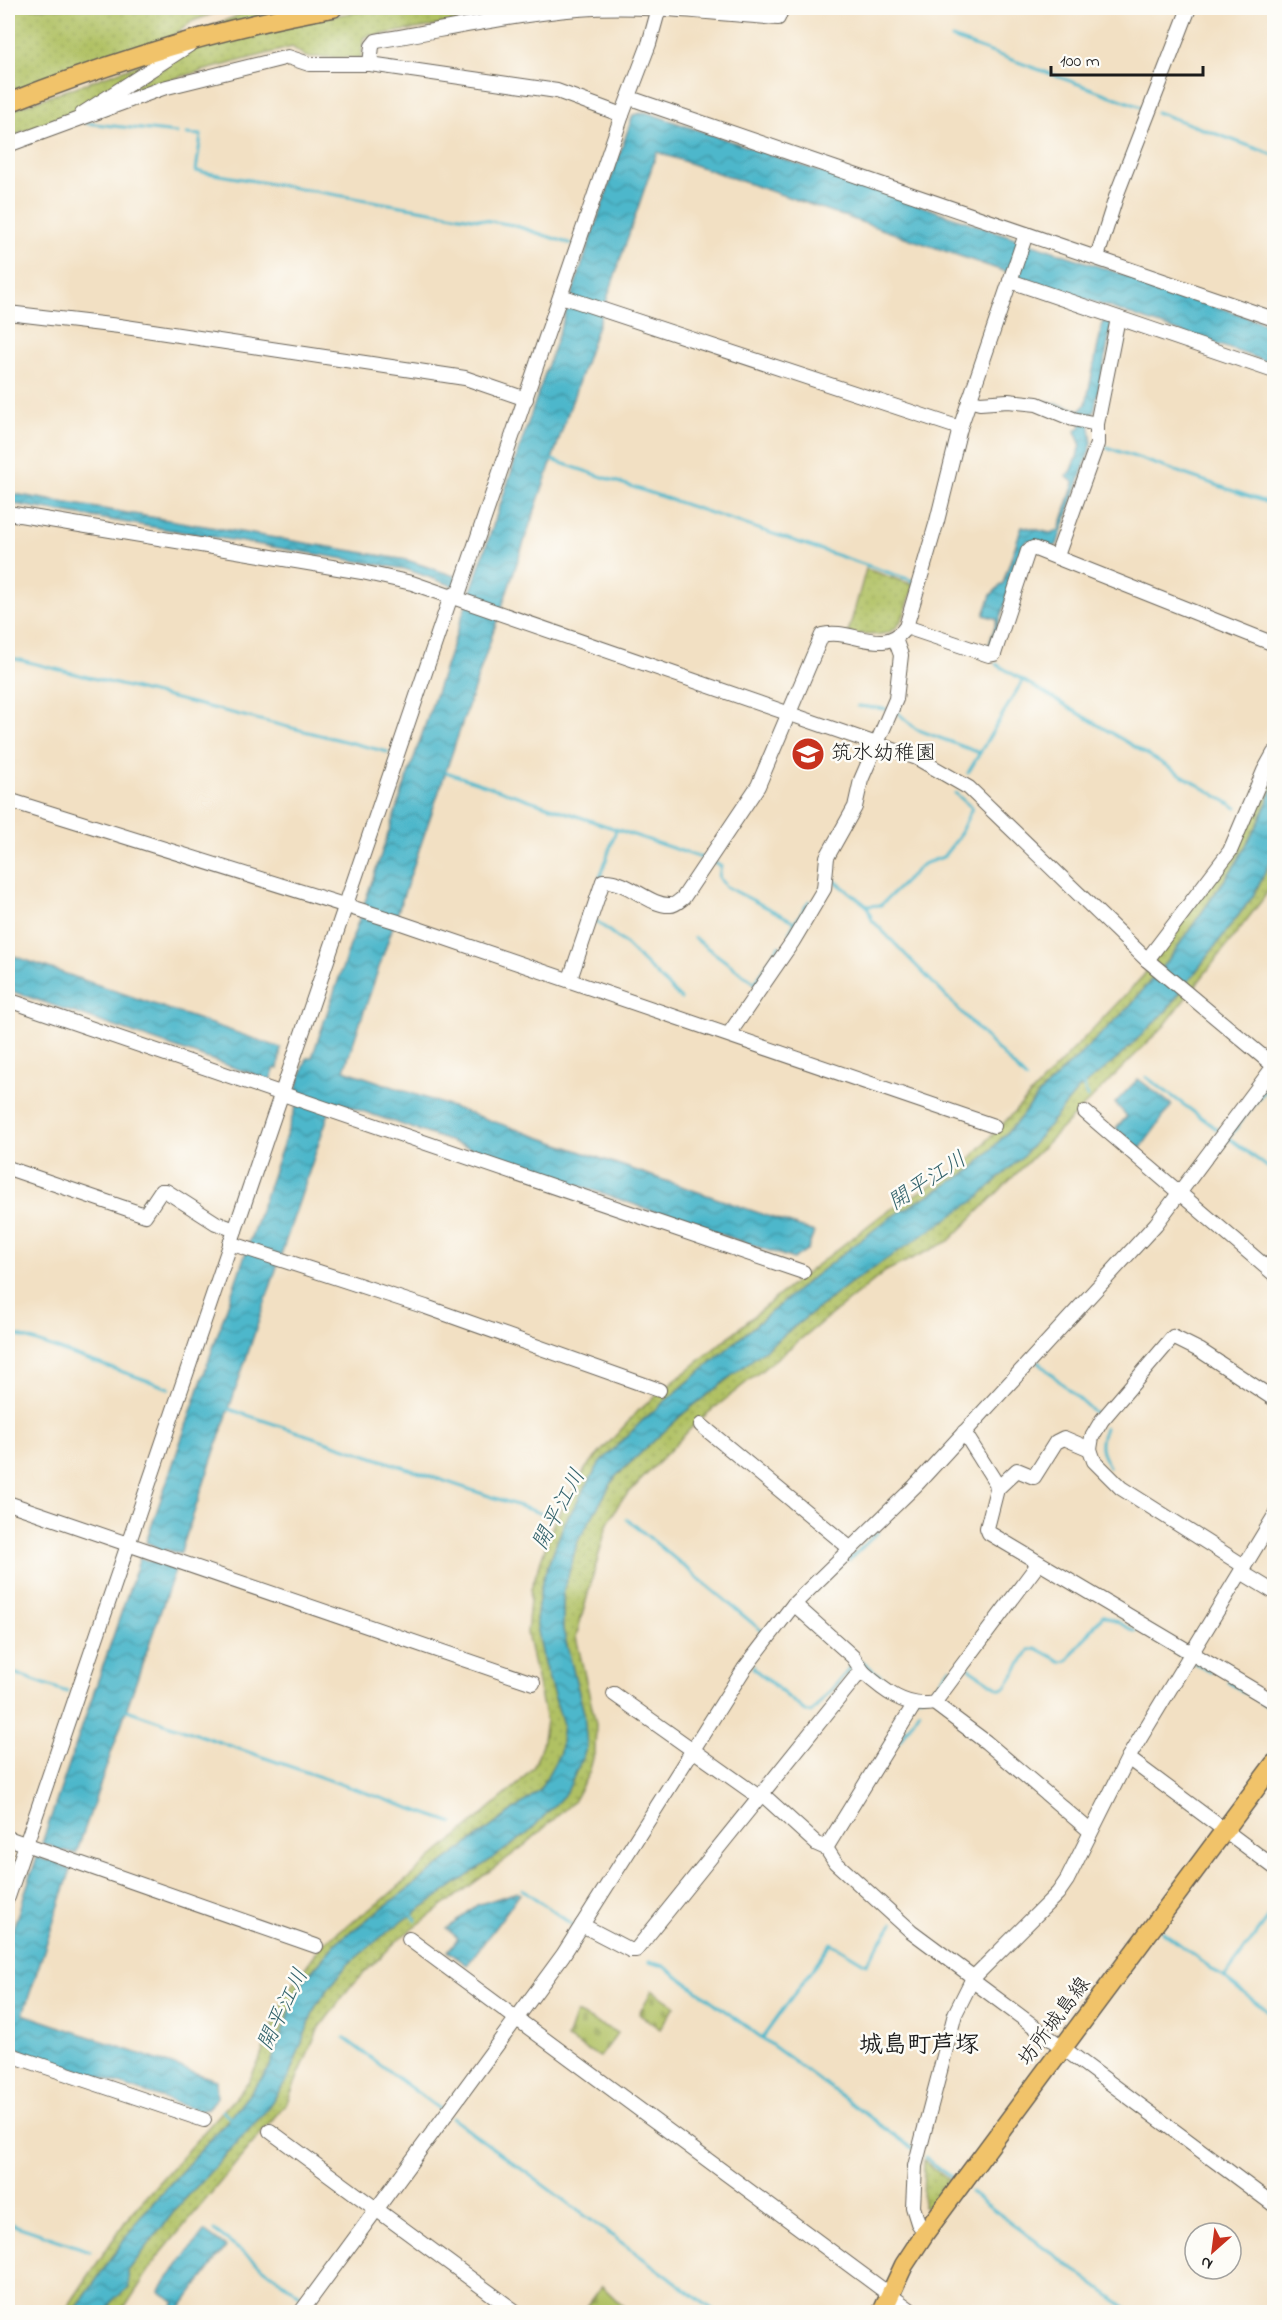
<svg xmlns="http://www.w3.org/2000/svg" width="1282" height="2320" viewBox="0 0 1282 2320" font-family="'Indie Flower','Klee One',sans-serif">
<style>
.grass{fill:url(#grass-dots);stroke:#666e40;stroke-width:1.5}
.cemetery{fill:url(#cemetery-stones);stroke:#666e40;stroke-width:1.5}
.water{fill:url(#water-waves);stroke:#346a74;stroke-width:1.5}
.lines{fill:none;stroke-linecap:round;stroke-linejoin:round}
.stream{stroke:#4db7cb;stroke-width:3}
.minor-casing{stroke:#676156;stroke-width:16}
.major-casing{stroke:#676156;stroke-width:21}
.minor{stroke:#fff;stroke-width:14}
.major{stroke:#f1c36a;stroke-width:18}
.labels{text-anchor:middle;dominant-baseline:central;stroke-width:5;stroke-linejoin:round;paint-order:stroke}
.poi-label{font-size:21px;fill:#1c1c1c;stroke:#fdfcf7;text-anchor:start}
.street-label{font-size:21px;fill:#1c1c1c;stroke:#fdfcf7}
.water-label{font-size:22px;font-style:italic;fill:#32626b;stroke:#fdfcf7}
.quarter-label{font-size:24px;font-weight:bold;fill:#1c1c1c;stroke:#fdfcf7}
</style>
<defs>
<pattern id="grass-dots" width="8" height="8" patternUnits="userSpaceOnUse" patternTransform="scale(1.5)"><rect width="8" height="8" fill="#b0c164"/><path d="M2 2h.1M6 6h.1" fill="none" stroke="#97a556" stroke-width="1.8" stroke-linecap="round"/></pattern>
<pattern id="cemetery-stones" width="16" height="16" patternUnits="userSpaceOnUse" patternTransform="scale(1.5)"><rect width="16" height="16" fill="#b0c164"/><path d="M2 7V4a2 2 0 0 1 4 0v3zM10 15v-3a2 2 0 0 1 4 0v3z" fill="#97a556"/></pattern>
<pattern id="water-waves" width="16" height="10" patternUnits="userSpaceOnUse" patternTransform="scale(1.5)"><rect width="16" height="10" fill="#4db7cb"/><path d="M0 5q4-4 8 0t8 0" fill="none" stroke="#3f94a4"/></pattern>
</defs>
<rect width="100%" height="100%" fill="#fdfcf7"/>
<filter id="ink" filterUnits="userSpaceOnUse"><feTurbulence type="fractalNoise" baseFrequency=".0167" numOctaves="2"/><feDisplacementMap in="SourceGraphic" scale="12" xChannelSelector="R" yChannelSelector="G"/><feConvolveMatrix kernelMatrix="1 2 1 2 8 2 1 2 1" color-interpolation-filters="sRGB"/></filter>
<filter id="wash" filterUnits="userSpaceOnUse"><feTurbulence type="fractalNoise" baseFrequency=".008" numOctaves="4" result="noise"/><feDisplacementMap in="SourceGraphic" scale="24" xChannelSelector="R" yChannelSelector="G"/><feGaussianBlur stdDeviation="1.35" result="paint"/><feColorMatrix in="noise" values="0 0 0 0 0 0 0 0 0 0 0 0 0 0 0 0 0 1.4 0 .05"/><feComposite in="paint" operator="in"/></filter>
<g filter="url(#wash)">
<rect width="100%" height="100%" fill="#f2e0c3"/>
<!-- grass -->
<g class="grass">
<path d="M8 8H228L193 21 170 38 67 70 8 94Z"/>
<path d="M256 8H296L200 31Z"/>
<path d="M381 8H553L364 37 361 58 306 57 292 47 165 81 94 110 198 46 306 20Z"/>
<path d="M168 54 74 112 8 138V111Z"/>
<path d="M866 569 914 585C899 632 899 639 848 633Z"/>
<path d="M1274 760V785L1259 822 1235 865 1172 955 1127 1009 1040 1093 1017 1122 973 1169 888 1219 803 1285 643 1420 564 1524 542 1581 536 1620 544 1663 563 1724 560 1753 539 1791 337 1942 299 1986 269 2069 231 2117 140 2217 74 2312H64L131 2213 248 2083 258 2063 286 1994 323 1943 385 1898 518 1784 534 1766 542 1745 546 1721 527 1633 531 1589 554 1522 586 1468 638 1411 804 1275 883 1214 962 1167 1143 976 1234 851Z"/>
<path d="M1274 854V881L1263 899 1164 1026 949 1241 886 1271 697 1422 620 1502 607 1525 576 1637 596 1724 595 1751 589 1773 573 1802 525 1845 400 1938 350 1987 318 2030 287 2102 157 2258 122 2312H106L113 2300 128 2288V2271L176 2209 263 2114 288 2079 316 2005 347 1965 386 1933 527 1834 584 1713 563 1630V1594L577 1543 615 1477 684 1413 849 1284 910 1243 1026 1153 1077 1091 1116 1060 1166 1011 1253 896Z"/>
<path d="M924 2161 951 2182 931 2208 923 2207Z"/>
</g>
<!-- cemetery -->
<g class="cemetery">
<path d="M652 1990 675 2006 660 2029 639 2014Z"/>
<path d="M576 2013 618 2033 600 2057 567 2039Z"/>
<path d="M602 2286 629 2312H583Z"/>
</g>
<!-- water -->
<g class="water">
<path d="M645 112 1274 326V364L657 152 344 1070 814 1232 808 1249 793 1259 333 1101 180 1554 165 1549 160 1564 175 1570 76 1854 63 1850 58 1864 71 1869 23 2014 216 2080 217 2097 207 2109 199 2111 8 2046V1943L37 1857 49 1861 54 1847 42 1843 140 1558 154 1562 159 1548 146 1542 300 1095 295 1093 307 1058 312 1057 633 115Z"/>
<path d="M1103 321 1112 324 1094 412 1089 419 1092 443 1057 545 1051 548 1028 540 1024 543 991 647 988 648 997 619 984 615 991 595 1003 583 1022 526 1050 533 1059 530 1074 483 1066 476 1072 470 1081 446 1075 431 1081 426 1079 413 1046 403 1047 401 1080 410 1086 404Z"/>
<path d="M8 493 407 560 457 577 454 586 405 569 8 503Z"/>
<path d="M1274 785V854L1253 896 1166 1011 1116 1060 1077 1091 1026 1153 974 1201 849 1284 684 1413 615 1477 577 1543 563 1594V1630L584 1713 587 1747 567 1792 527 1834 386 1933 347 1965 316 2005 288 2079 263 2114 176 2209 128 2271 129 2288 113 2300 106 2312H74L140 2217 231 2117 269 2069 299 1986 337 1942 539 1791 560 1753 563 1724 544 1663 536 1620 542 1581 564 1524 599 1464 643 1420 803 1285 888 1219 973 1169 1017 1122 1040 1093 1127 1009 1172 955 1235 865 1259 822Z"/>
<path d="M8 954 281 1048 278 1069 275 1068 270 1080 8 990Z"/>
<path d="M1138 1079 1172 1105 1140 1149 1116 1129 1127 1116 1115 1103Z"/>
<path d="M517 1892 520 1894 467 1965 448 1951 458 1938 447 1929 477 1905Z"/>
<path d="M204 2231 226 2247 178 2312H168L175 2303 159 2291Z"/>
</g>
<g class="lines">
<!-- stream -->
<g class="stream">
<path d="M952 38 1144 108"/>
<path d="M1156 112 1274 155"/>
<path d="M86 123 177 133"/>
<path d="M186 134 201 135 196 171 513 225 571 244"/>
<path d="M1106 447 1274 505"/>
<path d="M552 460 914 581"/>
<path d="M8 657 388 752"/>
<path d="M996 664 1237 808"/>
<path d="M858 706 886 709"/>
<path d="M896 711 916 729 980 753"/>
<path d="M446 772 702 858"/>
<path d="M968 773 1023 680"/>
<path d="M714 863 721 866 719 877 725 886 795 922"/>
<path d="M830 877 867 906 881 905 923 864 943 857 958 838 972 808 955 793"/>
<path d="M600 878 616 830"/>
<path d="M867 906 872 920 1026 1079"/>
<path d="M595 920 623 942 681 999"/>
<path d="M789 932 809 901"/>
<path d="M694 938 755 983 779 946"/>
<path d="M1146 1077 1217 1129"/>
<path d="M1083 1084 1087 1097"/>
<path d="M1229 1138 1274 1172"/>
<path d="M1188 1192 1273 1079"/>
<path d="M8 1332 169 1388"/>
<path d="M1038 1362 1098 1416"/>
<path d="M229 1409 546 1515"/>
<path d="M1105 1428C1098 1444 1100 1452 1109 1467"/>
<path d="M627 1519 762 1631"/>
<path d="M849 1560 878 1532"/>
<path d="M1154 1639 1183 1656"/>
<path d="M862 1661C878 1673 911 1710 932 1691 939 1685 944 1675 950 1668"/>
<path d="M1194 1663 1210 1672"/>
<path d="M754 1666 753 1668 806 1712H812L852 1666"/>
<path d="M969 1668 1000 1689 1005 1688 1029 1650 1036 1648 1062 1662 1067 1661 1103 1615 1135 1631"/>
<path d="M8 1671 67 1692"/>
<path d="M1228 1682 1274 1710"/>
<path d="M127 1710 453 1823"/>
<path d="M899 1742 919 1711"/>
<path d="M522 1889 574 1926"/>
<path d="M410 1912 416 1920"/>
<path d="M1162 1931 1274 2016"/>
<path d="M649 1962 664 1966 912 2148"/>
<path d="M1224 1978 1274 1910"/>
<path d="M763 2037 831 1943 866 1964 893 1923"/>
<path d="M344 2038 442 2111"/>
<path d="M223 2111 233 2119"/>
<path d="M452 2118 716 2312"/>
<path d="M925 2158 953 2179"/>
<path d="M970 2192 1131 2312"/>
<path d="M8 2223 90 2251"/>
<path d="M214 2231 304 2298"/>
<path d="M313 2304 324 2312"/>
</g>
</g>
</g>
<g filter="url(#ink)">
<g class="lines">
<!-- minor casing -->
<g class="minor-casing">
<g id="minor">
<path d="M1272 8H1274"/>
<path d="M370 64 372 46 376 41C443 30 510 15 578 9 644 4 712 13 778 18L782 8"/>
<path d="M630 98 1274 319"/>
<path d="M82 114 189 45"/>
<path d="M8 145 163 88 288 57 309 64H370L557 91 622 115"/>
<path d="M1097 257 1118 191 1189 8"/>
<path d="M1010 281 1274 371"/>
<path d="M561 296 960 428"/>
<path d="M8 313 119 326 465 378 526 399"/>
<path d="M969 400 980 403 1008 401 1037 404 1073 419 1097 424"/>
<path d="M8 513 362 572 412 583 917 758 969 788 1147 960 1274 1066 1156 1224 915 1486 794 1604 744 1669 563 1955 301 2312"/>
<path d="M1057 556 1097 444V424L1118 318"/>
<path d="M906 627 989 655 994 654 1028 551 1033 548 1274 644"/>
<path d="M8 800 398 922 994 1126"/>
<path d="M1147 960 1230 851 1264 771 1274 753"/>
<path d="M570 979 603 881C627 879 650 907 671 905 675 905 679 901 683 898L758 786 822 635C850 627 884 658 906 627L937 521 960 428 1026 234"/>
<path d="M8 1000 803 1272"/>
<path d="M729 1034 793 941 824 889 827 857 855 807 861 780 896 699 901 655 895 639"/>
<path d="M1085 1112 1274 1274"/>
<path d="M8 1168 145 1215 161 1191H166L216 1223 235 1230"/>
<path d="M230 1243 426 1307 659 1390"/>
<path d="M701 1425 851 1549"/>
<path d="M964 1432 996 1483 997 1489 987 1528 989 1533 1274 1702"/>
<path d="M997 1489 1017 1470 1034 1477 1056 1442 1064 1438 1090 1449"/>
<path d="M8 1503 533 1683"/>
<path d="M1244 1566 1121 1488 1094 1461 1090 1449 1092 1437 1102 1420 1173 1337 1201 1351 1274 1399"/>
<path d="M1241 1572 1274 1592"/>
<path d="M794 1604 853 1657 863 1672"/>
<path d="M614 1694 759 1797"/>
<path d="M934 1703 986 1742 1090 1831"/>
<path d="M1128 1758 1274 1867"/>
<path d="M762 1794 817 1844 826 1848 835 1862 911 1931 969 1974 977 1984 1274 2205"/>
<path d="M8 1838 316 1946"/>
<path d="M826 1848 914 1705"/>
<path d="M8 1897 451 596 459 592 622 115 649 44 659 8"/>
<path d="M582 1925 630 1950H636L855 1678 863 1672C883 1690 906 1709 934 1703L1039 1563"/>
<path d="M409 1939 913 2312"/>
<path d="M8 2054 204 2120"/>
<path d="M270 2131 516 2312"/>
<path d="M925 2233 918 2223 913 2207 915 2166 955 2014 973 1978 1058 1893 1067 1880 1128 1758 1274 1517"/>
</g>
</g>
<!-- major casing -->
<g class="major-casing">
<g id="major">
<path d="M8 103C112 62 222 27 333 8"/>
<path d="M882 2312 904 2265 925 2233 1274 1764"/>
</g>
</g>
<!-- minor -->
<use href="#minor" class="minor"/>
<!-- major -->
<use href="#major" class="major"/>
</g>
</g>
<!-- icons -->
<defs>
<g id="school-disc" transform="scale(1.725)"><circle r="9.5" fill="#c8321e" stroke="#fdfcf7"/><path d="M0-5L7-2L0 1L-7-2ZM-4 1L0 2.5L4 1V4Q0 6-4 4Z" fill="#fff"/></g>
</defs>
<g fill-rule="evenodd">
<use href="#school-disc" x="808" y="754"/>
</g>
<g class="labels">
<!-- poi labels -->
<g class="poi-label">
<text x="831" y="754">筑水幼稚園</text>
</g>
<!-- street labels -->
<g class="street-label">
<text transform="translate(1055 2022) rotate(-53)">坊所城島線</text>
</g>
<!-- water labels -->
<g class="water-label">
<text transform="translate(928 1182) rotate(-33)">開平江川</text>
<text transform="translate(560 1510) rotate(-62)">開平江川</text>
<text transform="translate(284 2010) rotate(-64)">開平江川</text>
</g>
<!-- quarter labels -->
<g class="quarter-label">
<text x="919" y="2046">城島町芦塚</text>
</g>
</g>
<!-- margin -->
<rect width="1282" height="2320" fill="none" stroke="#fdfcf7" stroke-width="30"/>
<!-- north arrow -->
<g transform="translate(1213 2251) rotate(208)"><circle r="28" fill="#fdfcf7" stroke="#a3a29f" stroke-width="1.5"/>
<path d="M0-4.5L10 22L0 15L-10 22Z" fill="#c8321e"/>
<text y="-9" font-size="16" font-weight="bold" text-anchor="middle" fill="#1c1c1c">N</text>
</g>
<!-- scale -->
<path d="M1051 66v9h152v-9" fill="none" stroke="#1c1c1c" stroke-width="3"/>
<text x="1060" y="66" font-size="18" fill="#1c1c1c" stroke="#fdfcf7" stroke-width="4.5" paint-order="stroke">100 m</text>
</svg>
